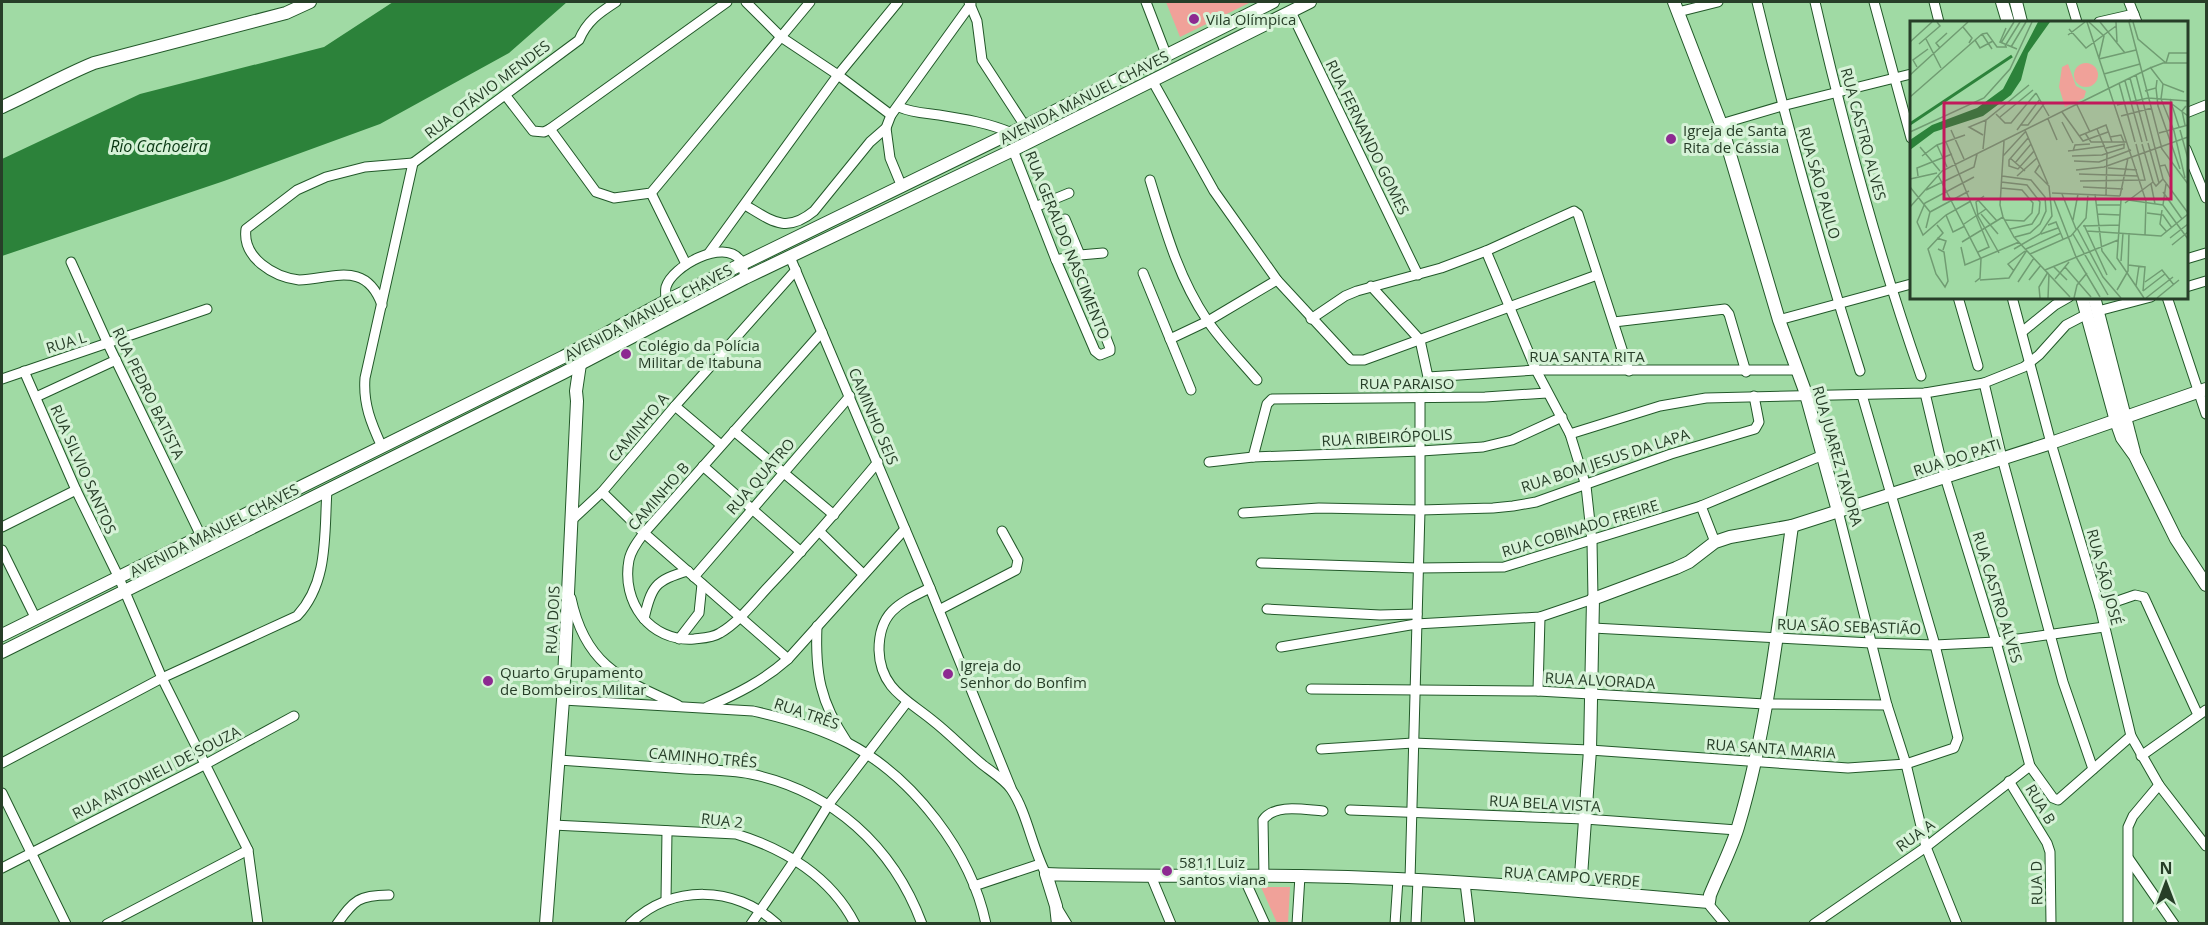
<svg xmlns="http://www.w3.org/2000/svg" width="2208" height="925" viewBox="0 0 2208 925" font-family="'Open Sans',sans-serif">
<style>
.green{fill:#f0a199}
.water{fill:#2c823a}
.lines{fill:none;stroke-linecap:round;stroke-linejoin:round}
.street-casing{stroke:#225829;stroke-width:11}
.secondary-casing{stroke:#225829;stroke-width:14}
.street{stroke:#fff;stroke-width:9}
.secondary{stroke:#fff;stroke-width:12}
.poi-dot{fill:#8d2a91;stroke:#d6f2d7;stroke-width:2}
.labels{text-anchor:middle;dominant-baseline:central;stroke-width:6;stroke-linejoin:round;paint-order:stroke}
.poi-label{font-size:15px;fill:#273e28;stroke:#d6f2d7;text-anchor:start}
.street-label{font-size:15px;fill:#273e28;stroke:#d6f2d7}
.water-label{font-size:16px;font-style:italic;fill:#093612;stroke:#d6f2d7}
.inset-river{fill:none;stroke:#2c823a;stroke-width:3}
.inset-road{fill:none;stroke:#709c72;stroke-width:1.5}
.view{fill:#c2185b;fill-opacity:0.15;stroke:#c2185b;stroke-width:3}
.inset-edge{fill:none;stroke:#273e28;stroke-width:3}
</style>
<rect width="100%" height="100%" fill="#a0daa4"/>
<!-- green -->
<g class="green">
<path d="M1166 2H1251L1180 37Z"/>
<path d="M1261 887H1290L1288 923H1277Z"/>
</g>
<!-- water -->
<path class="water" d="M393 2H567L509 53 380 124 224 181 2 256V159L140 94 324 47Z"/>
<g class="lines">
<!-- street casing -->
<g class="street-casing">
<g id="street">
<path d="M746 2 781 37 838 75 891 115"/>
<path d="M969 2 977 21 982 60 1025 126"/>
<path d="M1146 2 1166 54"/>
<path d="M1757 2C1787 126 1821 249 1860 371"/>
<path d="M1815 2C1844 128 1878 254 1921 376"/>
<path d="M1874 2 1911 138"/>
<path d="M1934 2 1939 22"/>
<path d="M2071 2 2077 22"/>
<path d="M2129 2 2137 22"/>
<path d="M1291 12 1418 275"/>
<path d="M1678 12 1718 2"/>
<path d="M2099 22 2134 14"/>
<path d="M1152 80 1214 191 1277 280 1351 360H1364L1375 356 1597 275"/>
<path d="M506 96 533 131 544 132 550 129 596 192 614 198 651 193 810 2"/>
<path d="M899 107C913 113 925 113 939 115 964 119 989 123 1012 133"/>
<path d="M2186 113 2206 105"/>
<path d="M1721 124 1782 106 1911 74"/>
<path d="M886 128 890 158 902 187"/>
<path d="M550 129 727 2"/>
<path d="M2186 149 2206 198"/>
<path d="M1013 150 1056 260 1095 351 1100 355 1110 351V348L1082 276"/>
<path d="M413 163 579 40C587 21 599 13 616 2"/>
<path d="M1150 180C1165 229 1178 277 1207 320 1221 341 1241 361 1257 380"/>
<path d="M651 193 686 264"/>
<path d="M745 205C772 221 786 234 814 211L870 142 886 128 891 115 971 4"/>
<path d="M1035 207 1069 193"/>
<path d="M1065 219 1080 255"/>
<path d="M709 253 838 75 898 2"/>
<path d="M790 257 930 588 1011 788"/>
<path d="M2186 259 2206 253"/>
<path d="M1056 260 1080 255 1103 253"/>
<path d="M71 262 108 344 201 536"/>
<path d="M1143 273 1191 390"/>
<path d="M1371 286 1420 340 1428 377 1536 370H1797"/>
<path d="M2186 287 2206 281"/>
<path d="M1958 297 1978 366"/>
<path d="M2012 297 2051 443 2100 607 2131 736 2159 785 2206 846"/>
<path d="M2167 297 2206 414"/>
<path d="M382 305C366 261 335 278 299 280 274 277 242 258 246 229L297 190 326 177 365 167 413 163"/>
<path d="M2098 311 2151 297"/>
<path d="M677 314 666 301C666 296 665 292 666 287 672 266 724 238 740 260 743 265 744 272 745 278"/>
<path d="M1311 319 1345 296 1357 291 1441 268 1486 251 1574 211 1578 214 1629 371"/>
<path d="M1779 320 1911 284"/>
<path d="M1614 322 1725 309 1729 314 1746 372"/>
<path d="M822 332 644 533C638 541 631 550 629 560 621 602 650 642 694 639 703 638 712 638 720 633 739 622 754 602 769 586 807 546 843 504 878 462"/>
<path d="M2022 332 2055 305 2069 297"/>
<path d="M1170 339 1208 321 1277 280"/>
<path d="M24 371 76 490 119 578 162 678 248 850 258 924"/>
<path d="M2 379 207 309"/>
<path d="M1984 383 2002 458 2063 682 2093 769"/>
<path d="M1925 393 1945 477 1996 642 2030 766 2053 798 2058 800 2131 736"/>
<path d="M36 397 116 360"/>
<path d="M675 406 721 445"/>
<path d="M734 431 834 515"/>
<path d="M1570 434 1660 406 1706 398 1925 393 1984 383 2024 367 2039 355 2066 325 2087 314"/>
<path d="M382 447C371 423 363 404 365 378L413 163"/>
<path d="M1253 457 1267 404 1272 399 1485 397 1547 393"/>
<path d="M1209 462 1253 457 1421 451 1483 447 1512 440 1562 417"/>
<path d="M703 466 801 552"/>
<path d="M602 492 644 533 788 659"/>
<path d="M1701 506 1715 542"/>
<path d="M1838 511 1887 705 1906 764 1926 847 1957 924"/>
<path d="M1243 513 1319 508 1420 510 1493 508 1513 506 1536 502 1671 454 1755 429 1759 422 1754 396"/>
<path d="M573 519 602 492 675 406 796 270"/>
<path d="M2 527 76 490"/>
<path d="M820 532 863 574"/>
<path d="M2 550 35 617"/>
<path d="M1261 563 1418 568 1504 567 1701 506 1823 455"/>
<path d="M694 577 850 396"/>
<path d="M930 588C900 603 879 611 879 650 880 688 906 699 932 720 950 734 966 751 983 765 992 772 1005 780 1011 789 1027 812 1032 848 1046 874"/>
<path d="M571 598C585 665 621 679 678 705"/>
<path d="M2100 607 2135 595 2144 597 2198 715"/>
<path d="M1267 609 1380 615 1417 614"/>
<path d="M939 610 1016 570 1018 560 1002 531"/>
<path d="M644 619C651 587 655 580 688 571"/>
<path d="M817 626C815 673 820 702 847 742"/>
<path d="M1593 628 1871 643 1935 645 1996 642 2104 627"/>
<path d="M679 639 699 613 702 584"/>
<path d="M1281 647 1416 624 1540 617 1593 599 1592 541 1586 486 1570 434 1536 370 1486 251"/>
<path d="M1311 689 1538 691 1765 704 1887 705"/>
<path d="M1538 691 1540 617"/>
<path d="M563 700 753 711C785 718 819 728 848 743 913 777 971 852 986 924"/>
<path d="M707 707C737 694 763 681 788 659L905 529"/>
<path d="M1321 749 1413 743 1590 750 1848 768 1906 764 1954 748 1958 738 1935 645 1862 395"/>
<path d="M2141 756 2206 710"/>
<path d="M559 760C602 763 644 766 687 769 708 770 731 770 751 774 832 791 893 846 922 924"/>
<path d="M2 763 162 678 297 616C329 582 324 534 327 490"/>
<path d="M2009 781 2047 843 2050 852 2051 924"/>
<path d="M2 793 66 924"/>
<path d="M1350 810 1585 819 1737 830"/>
<path d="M553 825 736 834C785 849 831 877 855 924"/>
<path d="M2129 859 2174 924"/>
<path d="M2 868 206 764 294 716"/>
<path d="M1151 876 1171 924"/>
<path d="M1243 876 1265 924"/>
<path d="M1264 877 1263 820C1275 803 1305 810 1323 811"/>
<path d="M1410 880 1420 510V398"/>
<path d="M1465 883 1470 924"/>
<path d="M974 886 1040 864"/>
<path d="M666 900 667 831"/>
<path d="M1056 906 1067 924"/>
<path d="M1710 906 1725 924"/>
<path d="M107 924 248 850"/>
<path d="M337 924C354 900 359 895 389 895"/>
<path d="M630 924C671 884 735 885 777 924"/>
<path d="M751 924 794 861 829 804 907 702"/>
<path d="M1297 924 1300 876"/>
<path d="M1395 924 1398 879"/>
<path d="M1416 924 1418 880"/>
<path d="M1814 924 1926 847 2030 766"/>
<path d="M2128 924V827L2133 816 2159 785"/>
</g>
</g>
<!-- secondary casing -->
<g class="secondary-casing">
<g id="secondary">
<path d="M1674 2 1721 124 1779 320 1805 391 1838 511"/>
<path d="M2002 2 2008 22"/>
<path d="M2016 2 2021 22"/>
<path d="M2 107C33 93 62 76 94 63L286 13 310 2"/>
<path d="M2082 297 2116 421 2122 438 2135 456 2176 539 2206 585"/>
<path d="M2094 297 2134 452"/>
<path d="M2 635 563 357 666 301 742 264 1025 126 1273 2"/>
<path d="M2 652 563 373 745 278 1013 150 1310 2"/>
<path d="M1580 890 1590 750 1593 599 1676 568 1689 562 1715 542 1730 537 1792 526 2051 443 2206 389"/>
<path d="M546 924 563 700 577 401 576 391 580 364"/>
<path d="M1058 924 1056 906 1046 874C1131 877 1216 875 1301 876 1437 878 1573 890 1709 902L1710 895C1719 873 1731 850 1738 827 1767 731 1778 626 1792 526"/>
</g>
</g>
<!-- street -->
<use href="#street" class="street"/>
<!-- secondary -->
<use href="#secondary" class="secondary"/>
</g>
<!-- markers -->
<g class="poi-dot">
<circle cx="1194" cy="19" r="6"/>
<circle cx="1671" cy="139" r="6"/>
<circle cx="626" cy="354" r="6"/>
<circle cx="948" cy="674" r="6"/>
<circle cx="488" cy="681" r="6"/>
<circle cx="1167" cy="871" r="6"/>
</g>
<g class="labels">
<!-- poi labels -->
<g class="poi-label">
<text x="1206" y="19">Vila Olímpica</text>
<text x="1683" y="130">Igreja de Santa<tspan x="1683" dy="17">Rita de Cássia</tspan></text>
<text x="638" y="345">Colégio da Polícia<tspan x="638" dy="17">Militar de Itabuna</tspan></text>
<text x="960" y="665">Igreja do<tspan x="960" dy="17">Senhor do Bonfim</tspan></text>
<text x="500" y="672">Quarto Grupamento<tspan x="500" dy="17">de Bombeiros Militar</tspan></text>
<text x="1179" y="862">5811 Luiz<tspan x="1179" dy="17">santos viana</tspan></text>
</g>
<!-- street labels -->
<g class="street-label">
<text transform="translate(487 89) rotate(-37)">RUA OTÁVIO MENDES</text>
<text transform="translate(1084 97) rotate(-27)">AVENIDA MANUEL CHAVES</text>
<text transform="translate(1864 134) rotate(75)">RUA CASTRO ALVES</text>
<text transform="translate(1368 137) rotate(64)">RUA FERNANDO GOMES</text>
<text transform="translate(1820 183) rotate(74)">RUA SÃO PAULO</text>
<text transform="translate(1068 245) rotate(68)">RUA GERALDO NASCIMENTO</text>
<text transform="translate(648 312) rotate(-28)">AVENIDA MANUEL CHAVES</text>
<text transform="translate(66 342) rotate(-17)">RUA L</text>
<text x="1587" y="356">RUA SANTA RITA</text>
<text x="1407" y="383">RUA PARAISO</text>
<text transform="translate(149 393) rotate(64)">RUA PEDRO BATISTA</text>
<text transform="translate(874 416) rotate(67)">CAMINHO SEIS</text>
<text transform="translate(638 427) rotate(-50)">CAMINHO A</text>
<text transform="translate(1387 437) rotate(-3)">RUA RIBEIRÓPOLIS</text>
<text transform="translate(1838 456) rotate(74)">RUA JUAREZ TAVORA</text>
<text transform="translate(1957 457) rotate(-18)">RUA DO PATI</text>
<text transform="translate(1605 460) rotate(-18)">RUA BOM JESUS DA LAPA</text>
<text transform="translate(84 469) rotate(66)">RUA SILVIO SANTOS</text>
<text transform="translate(760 476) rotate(-49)">RUA QUATRO</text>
<text transform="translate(658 496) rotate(-49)">CAMINHO B</text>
<text transform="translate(1580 528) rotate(-17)">RUA COBINADO FREIRE</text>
<text transform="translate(214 530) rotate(-27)">AVENIDA MANUEL CHAVES</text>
<text transform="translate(2105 577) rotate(75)">RUA SÃO JOSÉ</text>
<text transform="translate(1998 597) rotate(73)">RUA CASTRO ALVES</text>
<text transform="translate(552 620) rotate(-87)">RUA DOIS</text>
<text transform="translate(1849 626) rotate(2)">RUA SÃO SEBASTIÃO</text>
<text transform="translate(1600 680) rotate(3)">RUA ALVORADA</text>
<text transform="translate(807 713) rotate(19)">RUA TRÊS</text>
<text transform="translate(1771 748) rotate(4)">RUA SANTA MARIA</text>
<text transform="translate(703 757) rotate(5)">CAMINHO TRÊS</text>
<text transform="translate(156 772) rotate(-27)">RUA ANTONIELI DE SOUZA</text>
<text transform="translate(1545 803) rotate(3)">RUA BELA VISTA</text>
<text transform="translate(2041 804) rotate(59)">RUA B</text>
<text transform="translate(722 820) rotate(6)">RUA 2</text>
<text transform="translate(1915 835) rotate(-36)">RUA A</text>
<text transform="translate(1572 876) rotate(4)">RUA CAMPO VERDE</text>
<text transform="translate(2036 883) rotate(-91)">RUA D</text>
</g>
<!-- water labels -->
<g class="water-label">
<text x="159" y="146">Rio Cachoeira</text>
</g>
</g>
<!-- overview -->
<g transform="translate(1910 21)">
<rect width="278" height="278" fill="#a0daa4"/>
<path d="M164 54a12 12 0 1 1 24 0a12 12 0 1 1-24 0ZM158 43 166 65 176 70 174 77 155 86 149 66 152 46Z" fill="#f0a199"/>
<path d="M128 1H140L118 32 111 59 101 74 73 95 24 111 0 129V119L22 104 67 87 93 68Z" fill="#2c823a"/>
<path class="inset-river" d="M0 103 102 35"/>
<path class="inset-road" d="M177 1 236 180 235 214M179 1 194 15 189 37M190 1 215 32M206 1 207 21M219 1 232 51M223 1 228 18 256 42M53 6 62 17 59 22M96 7 90 21 107 28M159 8 176 27 206 5M72 13 77 12 87 26H97M72 13 82 28M158 14 175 1M16 18 31 47M65 19 70 27 83 20M0 21 22 1M91 22 104 1M9 23 30 5 27 1M95 25 110 1M101 26 116 1M30 27 26 22 37 12M189 38 226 29M256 42 259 32H278M7 46 3 39 18 28M240 46 253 63 274 71M232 51 252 128 278 163M194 53 230 43M0 54 58 1M226 54 253 158 278 192M220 57 237 120M215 60 232 121M209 62 225 121M253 63 251 78 264 110 275 157M246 67 248 85 270 148M235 70 246 67 247 59M126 72 139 95M0 76 72 13M260 78 269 106M262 83 278 95M167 84 180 111M207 84 238 77 278 80M152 91 173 120 198 111M86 93 95 102H101L126 72M211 95 242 87M90 96 123 69M138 98 147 119M152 101 163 122M110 104H118L134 83M275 104 272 90 276 85M187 108 197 132 196 174M41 109 54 138M107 109 130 78M115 109 138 163M270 109 278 138M0 111 74 77 100 48 122 1M175 112 181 121H217M249 112 278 104M73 114 59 106 76 99 119 64M169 115 196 104 202 121M200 116 211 114 214 121M118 117 99 139V145L108 148 124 130M94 120 90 184 93 196 104 216 160 276M36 121 79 226 68 231M238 122 249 162M232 123 243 161 246 165 253 158M27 124 37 146M10 126 30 150M196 127 215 123M73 128 76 99M158 130 195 125M163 130 165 124 180 123M12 135 27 124 55 114M93 135 116 110M162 135 192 134 214 127V123M100 137 115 150M164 140 189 141 221 129M105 142 121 123M250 145 255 144 260 156M198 147 227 149M166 149 194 146 278 116M169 153 228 155M28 154 71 238 70 257 65 261M8 155 7 147 42 133M92 155 121 159 135 176 136 190 130 203 120 212 105 216M107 155 127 137M0 158 27 152M170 160 235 159 226 123M91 161 117 164 130 181 129 192 122 203 100 208M241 163 245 183M0 166 20 191 16 207M173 166 213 168M91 167 112 169 123 182 122 192 114 200 95 199M16 169 64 146 67 133M253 171 272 198M142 172 210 175M152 173 166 208M185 173 192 230 206 249M74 175 66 181 68 195 89 232M210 175 218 137M68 179 87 200M144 179 166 236 190 276M211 179 207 237 234 277M218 179 253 184M215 182 243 161M186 184H210M253 184 278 218M253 184 256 163M0 186 32 150 240 47 253 42H278M252 189 250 203 257 211M20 191 59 170M237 192 253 194 262 207M71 193 88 213M187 193 210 194M36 194 43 211 55 205M163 199 168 173M7 201 15 182 64 156M7 201 13 214 36 194 61 180M54 203 76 188M27 204 33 212 18 228 26 253 35 266 38 260 34 231 28 228M138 204 146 201 153 218M174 204 197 254M173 205 209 204M167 207 193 256 211 277M177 210 251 215 278 193M131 213 148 207M163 213 198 274M27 217 36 220 33 229M260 217 278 203M52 221 93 196M262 224 278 211M51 226 55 244 109 221M104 228 130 213 142 195 139 165 125 151 130 143M116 228 151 212M120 233 161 215 176 197 178 173M211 240 213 212M218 244 235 246 233 270M143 245 157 259M155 246 181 276M135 249 208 219M104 250 98 243 115 230M145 258 159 241M70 259 99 257 117 229M119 259 131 244M108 261 124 237M235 261 252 249 264 264M226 265 229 245M207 269 218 250 219 212M233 270 255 253M130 277 129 266 138 251M138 277 139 253M164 277 167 264 177 252M236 277 263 256M247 277 269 259"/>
<path class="view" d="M34 82H261V178H34Z"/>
<rect width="278" height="278" class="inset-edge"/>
</g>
<!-- border -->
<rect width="2208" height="925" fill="none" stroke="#273e28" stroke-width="6"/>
<!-- north arrow -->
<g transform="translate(2166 883)" stroke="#d6f2d7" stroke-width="4.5" paint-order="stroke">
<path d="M0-4.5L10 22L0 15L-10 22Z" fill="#273e28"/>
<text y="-9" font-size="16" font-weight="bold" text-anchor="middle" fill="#273e28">N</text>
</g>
</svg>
